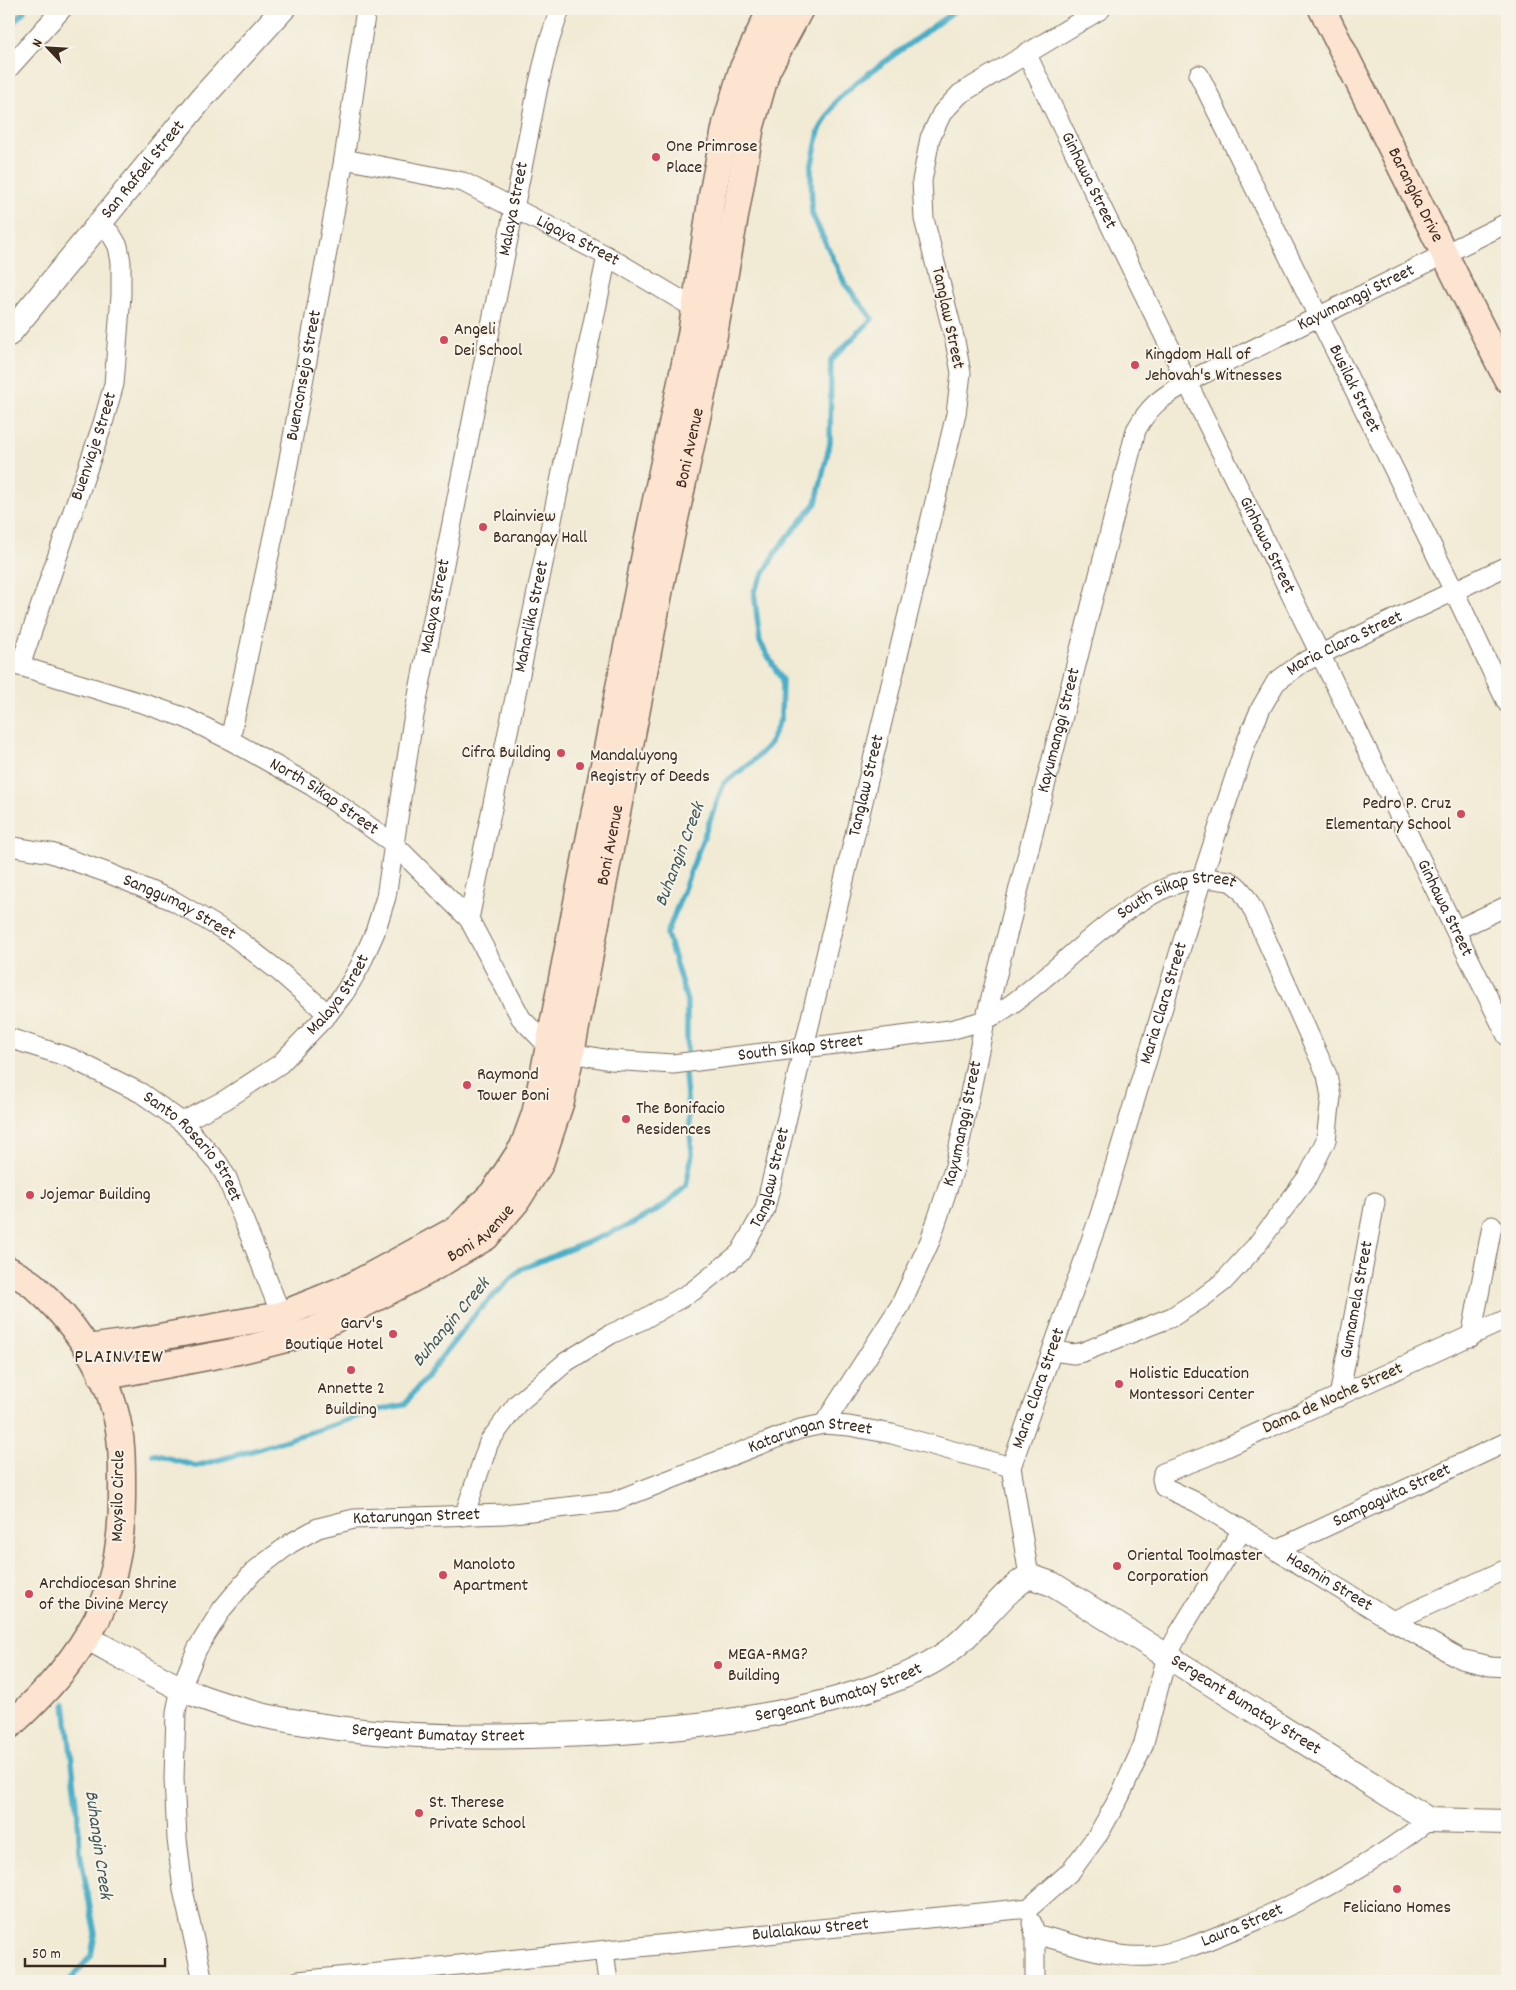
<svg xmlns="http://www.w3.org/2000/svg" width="1516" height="1990" viewBox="0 0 1516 1990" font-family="Dekko,sans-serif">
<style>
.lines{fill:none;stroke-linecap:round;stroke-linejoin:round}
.stream{stroke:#48aec7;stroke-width:5.5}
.minor-casing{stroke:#7b6d5e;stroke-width:21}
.tertiary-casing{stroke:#7b6d5e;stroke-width:26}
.secondary-casing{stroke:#7b6d5e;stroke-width:29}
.minor{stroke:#fff;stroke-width:19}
.tertiary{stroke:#fff;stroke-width:24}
.secondary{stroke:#fde4d1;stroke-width:26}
.poi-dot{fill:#d1495b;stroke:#f7f3e8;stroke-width:2}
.labels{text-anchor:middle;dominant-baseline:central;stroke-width:4;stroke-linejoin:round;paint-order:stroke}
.poi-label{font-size:18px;fill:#3b2a1e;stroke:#f7f3e8;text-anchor:start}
.street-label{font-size:18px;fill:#3b2a1e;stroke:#f7f3e8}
.water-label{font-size:19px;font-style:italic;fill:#405859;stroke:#f7f3e8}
.quarter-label{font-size:20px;letter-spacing:1px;fill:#3b2a1e;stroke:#f7f3e8}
</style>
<rect width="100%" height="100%" fill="#f7f3e8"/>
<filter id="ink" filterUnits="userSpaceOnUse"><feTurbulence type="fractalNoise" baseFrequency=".02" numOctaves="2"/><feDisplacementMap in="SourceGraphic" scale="10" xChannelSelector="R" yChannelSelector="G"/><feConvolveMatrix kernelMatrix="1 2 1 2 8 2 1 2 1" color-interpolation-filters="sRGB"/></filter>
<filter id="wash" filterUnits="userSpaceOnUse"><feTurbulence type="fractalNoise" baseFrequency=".0096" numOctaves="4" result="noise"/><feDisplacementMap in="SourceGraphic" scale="20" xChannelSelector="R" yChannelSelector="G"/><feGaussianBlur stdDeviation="1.12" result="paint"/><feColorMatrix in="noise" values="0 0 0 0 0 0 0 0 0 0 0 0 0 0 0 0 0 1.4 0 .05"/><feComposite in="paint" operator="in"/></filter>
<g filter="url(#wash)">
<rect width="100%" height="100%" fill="#f1ead4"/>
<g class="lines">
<!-- stream -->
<g class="stream">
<path d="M9 27 24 11"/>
<path d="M687 1051V1001L667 934 724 783 752 762 769 745 781 718 782 680 760 642 754 591 777 550 816 503 830 443 831 360 872 319 845 284 812 214 811 168 819 131 836 101 857 82 957 9"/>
<path d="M153 1454 196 1466 255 1450 382 1409 404 1405 478 1311 521 1269 632 1224 665 1205 686 1186 692 1154 685 1074"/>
<path d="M65 1704 77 1803 80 1852 95 1934 91 1956 69 1981"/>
</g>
</g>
</g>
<g filter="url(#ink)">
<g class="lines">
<!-- minor casing -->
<g class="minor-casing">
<g id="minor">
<path id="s1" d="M1026 53 1507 1036"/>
<path d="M9 68 62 9"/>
<path id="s2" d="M1199 75 1454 591 1507 703"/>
<path id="s3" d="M344 159 463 182 607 256 696 309 706 311"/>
<path id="s4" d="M9 665 20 666 148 705 186 718 230 740 312 786 394 844 469 919 521 1018 549 1047 571 1053 610 1060 673 1064 950 1030C969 1025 987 1021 1003 1010 1059 974 1145 870 1214 879 1219 880 1225 880 1229 881 1241 886 1247 899 1253 910L1327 1075 1331 1097 1326 1140 1309 1175 1256 1246 1223 1282 1202 1298 1172 1317 1083 1352 1074 1354 1053 1351"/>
<path id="s5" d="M20 666 103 423 114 384 121 295V262L118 246 111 234 100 224"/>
<path id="s6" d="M230 740 286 475 344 159 366 9"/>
<path id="s7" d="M9 846 51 853 108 873 174 901 232 935 281 973 328 1014"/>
<path id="s8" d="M469 919 607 256"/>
<path d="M1456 930 1507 906"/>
<path id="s9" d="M9 1038 71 1058 141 1093 182 1122 218 1163 227 1178 286 1327"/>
<path id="s10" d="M182 1122 225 1100 280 1064 328 1014 345 992 360 966 375 932 386 897 412 726 538 87 548 45 560 9"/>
<path id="s11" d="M1507 1319 1205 1457 1163 1473 1162 1479 1164 1487 1198 1503 1393 1621 1461 1659 1490 1666 1507 1667"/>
<path d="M1471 1337 1492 1226"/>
<path id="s12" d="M1339 1397 1375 1202"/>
<path id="s13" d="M824 1424 900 1306 930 1241 955 1166 985 1021 1136 430C1151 403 1162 398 1187 382L1507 223"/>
<path id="s14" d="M464 1516 489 1442 517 1404 566 1362 611 1334 644 1319 693 1291 740 1253 765 1209 956 414 961 373 955 341 924 219 922 181 930 138 942 113 960 94 1101 9"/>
<path id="s15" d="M1276 1550 1507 1442"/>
<path id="s16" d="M1029 1576 1011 1467 1100 1215 1202 878 1246 743 1261 708 1276 682 1302 663 1507 566"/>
<path d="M1393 1621 1507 1569"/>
<path d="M1032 1923 1035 1934V1981"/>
<path id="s17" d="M1035 1934C1071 1943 1112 1959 1150 1956 1176 1953 1199 1944 1223 1934 1296 1906 1367 1868 1429 1820"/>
<path d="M604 1951 608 1981"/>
<path id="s18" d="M203 1981 183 1890 177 1839 174 1779 176 1712 181 1688 197 1649 222 1609 253 1572 291 1543 318 1528 354 1519 504 1514 612 1502 800 1429 824 1424 849 1426 892 1434 1011 1467"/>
<path id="s19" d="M298 1981 1029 1908 1071 1871 1099 1833 1120 1796 1143 1746 1167 1656 1179 1633 1242 1530"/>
</g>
</g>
<!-- tertiary casing -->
<g class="tertiary-casing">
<g id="tertiary">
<path id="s20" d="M9 334 203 97 283 9"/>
<path id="s21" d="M86 1637C117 1654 148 1672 180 1688 205 1700 234 1708 261 1715 277 1719 294 1721 311 1724 384 1736 453 1738 527 1736 649 1733 790 1723 904 1676 924 1667 944 1657 960 1642 984 1621 1002 1593 1029 1576L1052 1584 1429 1820 1507 1822"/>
</g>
</g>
<!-- secondary casing -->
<g class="secondary-casing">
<g id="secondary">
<path id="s22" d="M1322 9 1507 379"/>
<path d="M9 1270C17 1275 27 1280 34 1286 71 1319 103 1363 115 1411 123 1439 122 1469 122 1498 122 1539 115 1581 97 1619 75 1661 44 1695 9 1726"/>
<path d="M87 1348 132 1342 281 1315 352 1286 457 1229 493 1193 523 1147 535 1114 545 1066 653 514 691 335 712 196 726 124 742 70 771 9"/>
<path id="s23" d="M102 1377 238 1351 290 1338 314 1330 424 1273 486 1237 516 1202 540 1164 561 1101 571 1053 662 578 709 363 751 126 767 70 800 9"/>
</g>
</g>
<!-- minor -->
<use href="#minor" class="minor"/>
<!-- tertiary -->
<use href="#tertiary" class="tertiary"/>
<!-- secondary -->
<use href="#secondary" class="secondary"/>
</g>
</g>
<!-- markers -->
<g class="poi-dot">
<circle cx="656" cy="157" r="5"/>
<circle cx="444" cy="340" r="5"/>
<circle cx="1135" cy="365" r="5"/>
<circle cx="483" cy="527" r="5"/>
<circle cx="561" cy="753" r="5"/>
<circle cx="580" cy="766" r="5"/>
<circle cx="1461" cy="814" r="5"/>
<circle cx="467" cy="1085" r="5"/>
<circle cx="626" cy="1119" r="5"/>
<circle cx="30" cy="1195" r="5"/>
<circle cx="393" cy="1334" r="5"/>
<circle cx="351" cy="1370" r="5"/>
<circle cx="1119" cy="1384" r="5"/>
<circle cx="1117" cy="1566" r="5"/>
<circle cx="443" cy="1575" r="5"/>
<circle cx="29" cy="1594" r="5"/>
<circle cx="718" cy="1665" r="5"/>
<circle cx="419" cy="1813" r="5"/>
<circle cx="1397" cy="1889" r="5"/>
</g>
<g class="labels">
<!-- poi labels -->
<g class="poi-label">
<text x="666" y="147">One Primrose<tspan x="666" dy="21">Place</tspan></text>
<text x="454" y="330">Angeli<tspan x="454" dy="21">Dei School</tspan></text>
<text x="1145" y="355">Kingdom Hall of<tspan x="1145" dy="21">Jehovah's Witnesses</tspan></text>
<text x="493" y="517">Plainview<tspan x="493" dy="21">Barangay Hall</tspan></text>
<text x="551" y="753" text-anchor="end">Cifra Building</text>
<text x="590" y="756">Mandaluyong<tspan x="590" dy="21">Registry of Deeds</tspan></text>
<text x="1451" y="804" text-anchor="end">Pedro P. Cruz<tspan x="1451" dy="21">Elementary School</tspan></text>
<text x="477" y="1075">Raymond<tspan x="477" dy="21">Tower Boni</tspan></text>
<text x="636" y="1109">The Bonifacio<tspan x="636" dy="21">Residences</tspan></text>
<text x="40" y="1195">Jojemar Building</text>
<text x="383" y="1324" text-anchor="end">Garv's<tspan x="383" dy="21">Boutique Hotel</tspan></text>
<text x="1129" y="1374">Holistic Education<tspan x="1129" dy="21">Montessori Center</tspan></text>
<text x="351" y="1389" text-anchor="middle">Annette 2<tspan x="351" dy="21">Building</tspan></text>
<text x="1127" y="1556">Oriental Toolmaster<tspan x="1127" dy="21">Corporation</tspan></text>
<text x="453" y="1565">Manoloto<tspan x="453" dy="21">Apartment</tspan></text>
<text x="39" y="1584">Archdiocesan Shrine<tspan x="39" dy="21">of the Divine Mercy</tspan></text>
<text x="728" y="1655">MEGA-RMG?<tspan x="728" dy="21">Building</tspan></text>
<text x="429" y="1803">St. Therese<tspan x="429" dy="21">Private School</tspan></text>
<text x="1397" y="1908" text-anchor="middle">Feliciano Homes</text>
</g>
<!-- street labels -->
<g class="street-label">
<text stroke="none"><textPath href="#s20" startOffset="212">San Rafael Street</textPath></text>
<text stroke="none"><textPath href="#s1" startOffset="142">Ginhawa Street</textPath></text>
<text stroke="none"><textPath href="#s22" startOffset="208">Barangka Drive</textPath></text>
<text stroke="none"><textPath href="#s10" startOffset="1015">Malaya Street</textPath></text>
<text stroke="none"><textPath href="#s3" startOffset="250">Ligaya Street</textPath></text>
<text stroke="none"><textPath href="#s13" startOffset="1309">Kayumanggi Street</textPath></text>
<text transform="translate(947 318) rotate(78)">Tanglaw Street</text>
<text stroke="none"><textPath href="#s6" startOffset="372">Buenconsejo Street</textPath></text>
<text stroke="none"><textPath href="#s2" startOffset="350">Busilak Street</textPath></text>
<text stroke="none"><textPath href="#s5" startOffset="232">Buenviaje Street</textPath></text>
<text stroke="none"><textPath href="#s23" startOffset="1236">Boni Avenue</textPath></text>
<text stroke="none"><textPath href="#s1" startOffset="548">Ginhawa Street</textPath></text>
<text stroke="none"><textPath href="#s10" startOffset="610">Malaya Street</textPath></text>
<text stroke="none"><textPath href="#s8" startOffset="309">Maharlika Street</textPath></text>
<text stroke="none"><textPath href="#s16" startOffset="1019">Maria Clara Street</textPath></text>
<text stroke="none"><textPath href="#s13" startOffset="739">Kayumanggi Street</textPath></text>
<text stroke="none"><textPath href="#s14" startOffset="882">Tanglaw Street</textPath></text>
<text stroke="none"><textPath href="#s4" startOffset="344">North Sikap Street</textPath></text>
<text stroke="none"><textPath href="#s23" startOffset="831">Boni Avenue</textPath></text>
<text stroke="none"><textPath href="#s4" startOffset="1361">South Sikap Street</textPath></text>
<text stroke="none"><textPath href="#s1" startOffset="952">Ginhawa Street</textPath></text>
<text stroke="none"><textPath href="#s7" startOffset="182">Sanggumay Street</textPath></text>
<text stroke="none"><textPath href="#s10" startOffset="205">Malaya Street</textPath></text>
<text stroke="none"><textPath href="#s16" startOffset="599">Maria Clara Street</textPath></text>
<text stroke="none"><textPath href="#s4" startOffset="941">South Sikap Street</textPath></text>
<text stroke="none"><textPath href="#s13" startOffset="334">Kayumanggi Street</textPath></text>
<text stroke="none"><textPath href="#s9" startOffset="219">Santo Rosario Street</textPath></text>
<text stroke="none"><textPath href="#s14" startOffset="478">Tanglaw Street</textPath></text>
<text stroke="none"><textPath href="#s23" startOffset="411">Boni Avenue</textPath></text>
<text stroke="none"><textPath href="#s12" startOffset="99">Gumamela Street</textPath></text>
<text stroke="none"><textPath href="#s16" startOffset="194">Maria Clara Street</textPath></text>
<text transform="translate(1333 1399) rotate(-24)">Dama de Noche Street</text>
<text stroke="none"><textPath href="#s18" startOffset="1019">Katarungan Street</textPath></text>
<text transform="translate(119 1496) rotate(-89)">Maysilo Circle</text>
<text stroke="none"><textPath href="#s15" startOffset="128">Sampaguita Street</textPath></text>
<text stroke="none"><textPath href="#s18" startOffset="612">Katarungan Street</textPath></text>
<text stroke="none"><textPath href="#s11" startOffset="582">Hasmin Street</textPath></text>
<text stroke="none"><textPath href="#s21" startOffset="776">Sergeant Bumatay Street</textPath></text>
<text stroke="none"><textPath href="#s21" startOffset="1258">Sergeant Bumatay Street</textPath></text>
<text stroke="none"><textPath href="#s21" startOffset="371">Sergeant Bumatay Street</textPath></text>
<text stroke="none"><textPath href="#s17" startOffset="215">Laura Street</textPath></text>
<text stroke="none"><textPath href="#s19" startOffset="515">Bulalakaw Street</textPath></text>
</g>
<!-- water labels -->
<g class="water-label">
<text transform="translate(681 855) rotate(-69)">Buhangin Creek</text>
<text transform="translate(452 1323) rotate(-50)">Buhangin Creek</text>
<text transform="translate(97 1845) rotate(82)">Buhangin Creek</text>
</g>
<!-- quarter labels -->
<g class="quarter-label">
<text x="119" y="1358">PLAINVIEW</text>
</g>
</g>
<!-- margin -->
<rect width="1516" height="1990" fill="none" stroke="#f7f3e8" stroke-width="30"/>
<!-- north arrow -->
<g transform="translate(48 48) rotate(295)" stroke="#f7f3e8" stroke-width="4" paint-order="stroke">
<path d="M0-4L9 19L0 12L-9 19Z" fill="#3b2a1e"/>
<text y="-8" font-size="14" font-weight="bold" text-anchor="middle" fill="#3b2a1e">N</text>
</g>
<!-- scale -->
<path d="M25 1958v8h140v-8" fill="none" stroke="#3b2a1e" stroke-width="2.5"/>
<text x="32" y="1958" font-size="15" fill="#3b2a1e" stroke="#f7f3e8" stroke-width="4" paint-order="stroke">50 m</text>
</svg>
